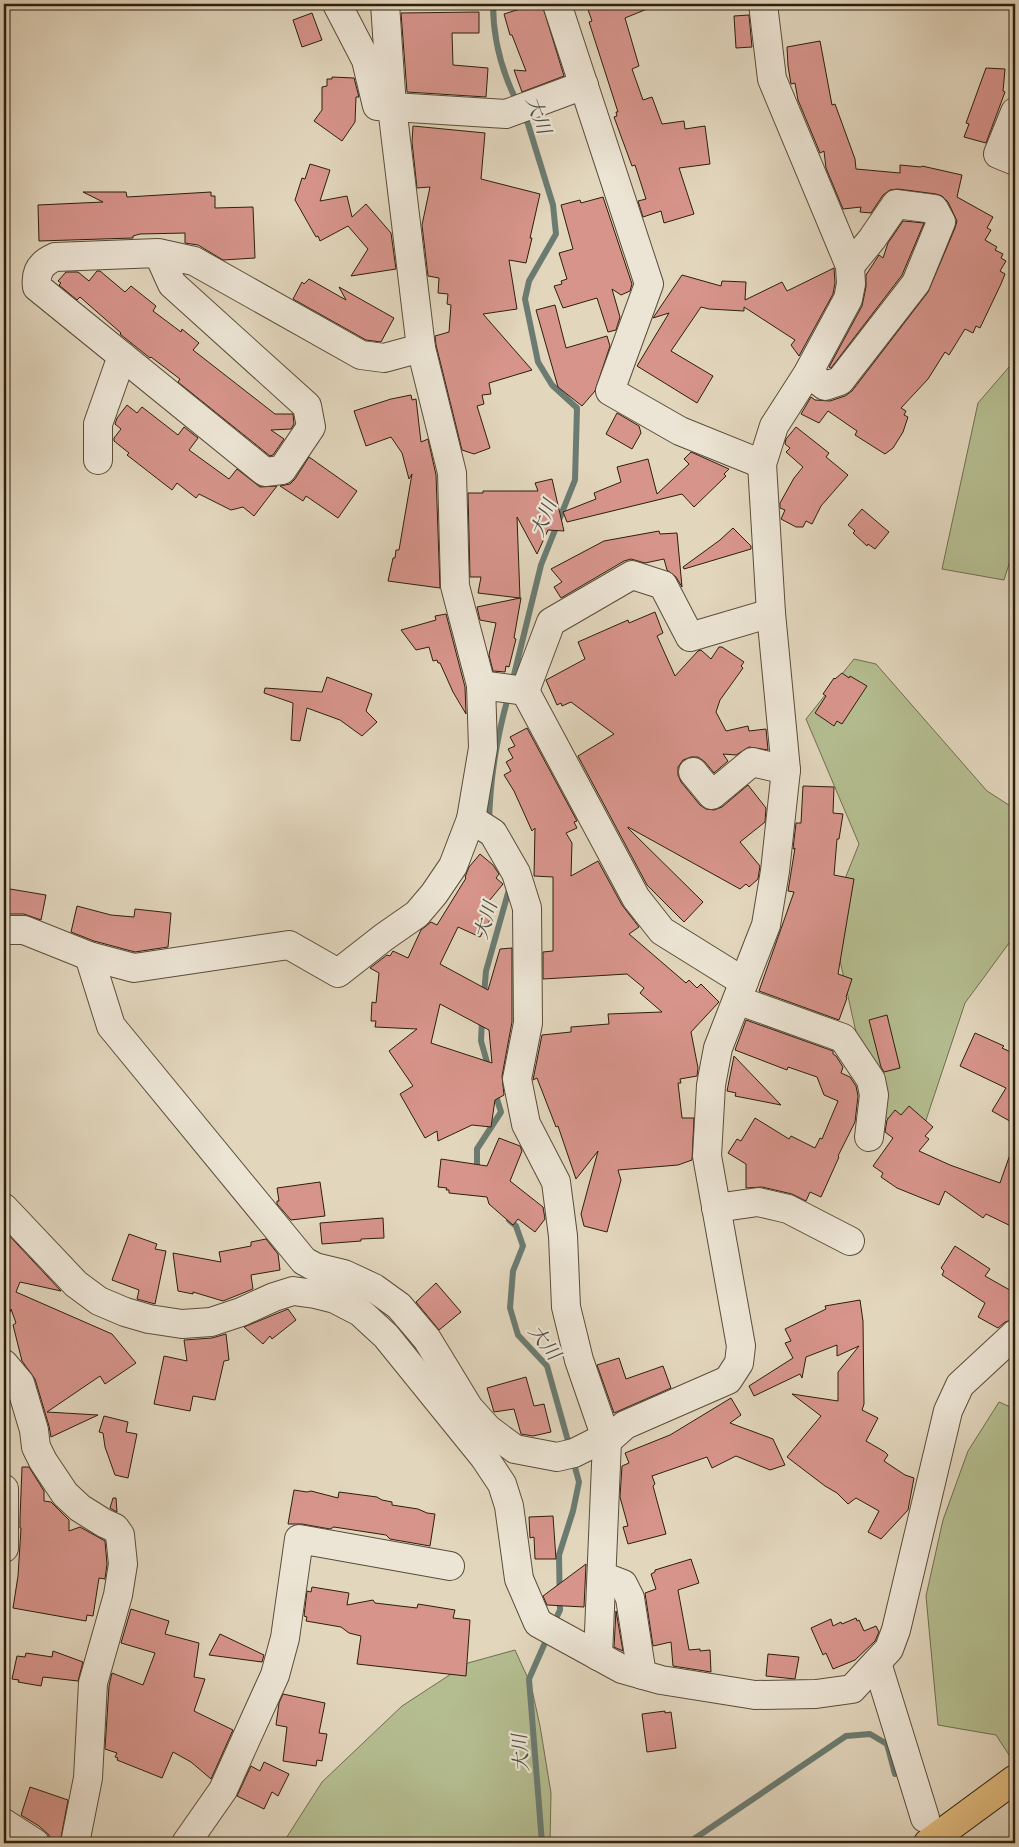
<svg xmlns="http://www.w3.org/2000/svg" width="1019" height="1847" viewBox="0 0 1019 1847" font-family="'Gentium Book Plus','Noto Serif JP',serif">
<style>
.green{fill:#b4bd90;stroke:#706e4e}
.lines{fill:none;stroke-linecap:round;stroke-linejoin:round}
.stream{stroke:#6b7b71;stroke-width:6}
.building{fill:#d7948b;stroke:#2d1f0d;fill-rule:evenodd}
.minor-casing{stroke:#5a4d39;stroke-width:30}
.highway-casing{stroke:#2d1f0d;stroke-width:30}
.minor{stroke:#ece4d4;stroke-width:28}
.highway{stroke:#e1bb7e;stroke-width:28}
.labels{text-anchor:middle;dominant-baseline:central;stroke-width:4.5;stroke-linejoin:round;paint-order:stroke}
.water-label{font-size:19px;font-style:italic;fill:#4c4d3f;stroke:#ece4d4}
</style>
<rect width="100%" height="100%" fill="#e2d6bd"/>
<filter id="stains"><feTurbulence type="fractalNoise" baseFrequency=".004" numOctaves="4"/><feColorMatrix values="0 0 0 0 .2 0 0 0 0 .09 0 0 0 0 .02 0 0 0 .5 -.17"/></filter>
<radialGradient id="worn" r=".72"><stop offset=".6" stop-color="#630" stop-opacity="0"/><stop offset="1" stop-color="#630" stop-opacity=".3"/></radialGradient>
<!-- green -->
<g class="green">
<path d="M1015 360V545L1004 580 942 569 978 403Z"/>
<path d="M854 659 876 664 987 791 1015 809V935L965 1003 919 1141 873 1108 830 916 859 844 806 719Z"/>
<path d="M999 1402 1015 1409V1764L996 1735 938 1725 926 1596 943 1520 968 1451Z"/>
<path d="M515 1650 531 1685 540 1726 551 1793 550 1843H283L322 1782 402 1706 468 1663Z"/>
</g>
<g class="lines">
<!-- stream -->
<g class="stream">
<path d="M493 4C493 38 502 72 517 102"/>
<path d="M512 683 541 565 575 480 577 408 552 385 538 362 525 299 529 281 556 234 553 205 528 124 523 114"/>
<path d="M489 823C490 780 497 735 509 694"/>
<path d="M484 995 486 971 510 886"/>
<path d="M482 1020 481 1041 489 1069"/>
<path d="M477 1173V1149L501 1112 495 1093"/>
<path d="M509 1220 516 1226 523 1246 513 1271 510 1308 518 1335 547 1366 570 1448"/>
<path d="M553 1625 560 1610 559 1555 573 1511 579 1482 573 1460"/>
<path d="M542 1843 529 1679 548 1636"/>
<path d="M688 1843 846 1736 870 1734 887 1744 895 1774"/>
</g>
</g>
<!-- building -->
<g class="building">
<path d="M536 4H542L564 76 522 92 514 70 526 71 512 35H510L504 14Z"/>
<path d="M586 4H657V5L625 18 639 66 632 69 643 100 652 97 662 124 684 121 685 129 705 126 710 164 679 168 694 214 664 223 661 211 643 217 638 201 646 199 635 165 632 166 614 117 617 116 616 112H618L589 22 592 21Z"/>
<path d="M479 12V33H452L453 65 488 68 486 97 407 92 401 13Z"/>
<path d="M312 13 322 40 302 47 293 20Z"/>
<path d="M749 15 752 47 736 48 734 16Z"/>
<path d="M820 41 832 105 835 104 855 159 856 169 900 173V165L921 167 922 166 962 175 957 197 993 217 987 228 991 230 985 240 997 247 995 250 1003 254 1001 258 1006 261 1000 271 1005 274 1001 284 980 328 976 326 973 333 965 329 949 355 945 352 928 379 901 408 906 411 904 415 908 417 903 432 893 448 885 454 855 435 857 431 828 411 819 423 801 414 811 397 815 400 830 401 845 396 852 391 928 292 955 228 957 221 948 202 942 196 936 194 898 189 890 190 883 195 871 213 860 212 861 207 843 209 826 168 824 151 820 153 798 100 795 83 791 84 788 66 787 47Z"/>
<path d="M986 68 1005 69 1003 91 1005 92 986 143 964 137 969 124 966 123Z"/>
<path d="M332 77 354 78 359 97H356L355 122 342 141 314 121 322 110V87L327 86V79H332Z"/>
<path d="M413 126 485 133 481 179 540 194 530 238H532L526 263 509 260 517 309 483 314 532 370 489 383 491 394 482 395 484 404 477 406 490 448 474 454 462 450 436 345 435 336 449 332 451 305 447 304 448 294 438 293 439 278 428 276 422 225 430 187 417 188 412 142Z"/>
<path d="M310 164 330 170 320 201 347 196 352 217 366 204 391 233 396 269 351 276 368 249 348 226 320 241 318 236 316 237 295 200 302 178 305 179Z"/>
<path d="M83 192H126L127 197 211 192V196H215V208L253 207 255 258 223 260 198 245 185 243V233L140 234 133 236V238L39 241 38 205 103 202Z"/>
<path d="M603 197 632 284 630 291 621 295 612 289 620 317 616 330 608 332 597 298 563 308 554 286 562 284 561 281 567 279 559 253 573 249 561 205 580 200 581 203Z"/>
<path d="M903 221 924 223 902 275 831 368 829 367 862 306 866 287V275L879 255 883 258 888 243Z"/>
<path d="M834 268 835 283 833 294 799 356 791 345 795 340 744 307V311L709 309 701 307 671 351 713 376 697 403 637 366 669 313 653 318 682 275 721 286 722 281 746 282 745 300 782 282 787 291Z"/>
<path d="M97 271H100L125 292 131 286 156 306 153 311 181 332 182 329 199 343 193 350 275 414H293L294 424 291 429 271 430 284 439 273 455 270 456 178 382 180 379 151 357 150 358 120 334 121 333 80 297 77 300 59 285 61 283 58 281 66 272H78L89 281Z"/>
<path d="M309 279 346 300 339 287 394 318 381 342 366 340 293 299 302 282 304 284Z"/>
<path d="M555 305 566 348 607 336 610 346 595 391 582 406 558 387 536 310Z"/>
<path d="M411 395 412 400 416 399 421 442 428 439 436 475 440 588 388 581 393 558H395L396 550H399L412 474 409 479 402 453 391 437 366 446 354 411 391 399Z"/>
<path d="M127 405 137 413 142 407 178 435 184 427 198 438 189 450 229 479 237 469 260 487 277 486 254 516 243 507 231 510 199 494 196 498 177 483 172 490 127 455 129 453 114 441V438L121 429 115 424 117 418Z"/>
<path d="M617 413 639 426 641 433 632 449 606 434Z"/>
<path d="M796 427 829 453 826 457 848 475 821 506 812 524 806 521 803 527H796L781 519 785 510 780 508V503L794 478 803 467 786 452 790 448 785 444 786 439Z"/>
<path d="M691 452 729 469 724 474 726 476 694 507 682 494 567 522 563 512 596 499 594 493 621 482 617 467 648 459 657 494 689 464 684 459Z"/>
<path d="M309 457 357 491 338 518 306 496 303 501 280 486 290 484 295 479Z"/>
<path d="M552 479 564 531 548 530 537 554 517 517 520 598H521L514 638 516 639 509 667 506 666 505 672 493 671 489 655 496 623 480 620 477 607 520 598 478 593 481 577H470L468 493H483V491H538L535 483Z"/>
<path d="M862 509 889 532 875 549 868 544 867 546 853 533 855 531 848 525Z"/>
<path d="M733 528 751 546V549L684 569 683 567 720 540Z"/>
<path d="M659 531 660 534 677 533 682 587 676 577 667 570 664 559 645 563 631 559 624 561 561 598 554 587 562 582 551 569 604 541Z"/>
<path d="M655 612 663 633 657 636 675 676 698 651 701 650 711 659 719 647H722L744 662 741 666 743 668 720 700 716 712 726 731 748 726 749 731 766 729 768 750 749 747 736 755 723 754 728 761 714 773 705 762 698 757H691L683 760 678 767V775L681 782 700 805 706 809 714 810 722 807 748 785 766 808 765 822 740 842 760 866 758 879 749 887 746 884 740 889 628 827V828L703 902 684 922 647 885 578 756 614 734 571 702 562 706 561 703 557 705 546 680 585 659 578 642 628 620 629 623Z"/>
<path d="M446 614 465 687 466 714 453 692 440 663H438L437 660 433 661 429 647 416 650 401 630 436 620 435 616Z"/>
<path d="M842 673 849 678 850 676 867 686 842 724 837 721 834 726 815 713 826 696 823 694 834 678 835 679Z"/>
<path d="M327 677 372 694 366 711 377 722 362 736 340 720 307 708 300 741 291 740 293 703 264 693 265 688 322 692Z"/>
<path d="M527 728 577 821 574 822 577 828 566 833 572 843 571 876 598 861 622 905 639 927 629 934 686 983 689 980 697 988 701 984 719 1002 691 1032 698 1068 697 1076 680 1079 681 1083H678L682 1118H694L692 1160 678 1165 618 1170 621 1180 607 1232 584 1226 581 1214 598 1151 576 1179 558 1126 556 1127 537 1078 533 1080 542 1035 571 1032V1027L609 1024 608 1014 662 1012 640 993 644 988 627 974 543 979V952L553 951V877L534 876 535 828 532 831 514 791 504 775 511 771 506 762 513 758 508 749 515 746 510 737Z"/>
<path d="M803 786 834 787 833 813 843 814 839 839H837L834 875 854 879 838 974 852 979 846 997 847 998 839 1020 759 991 794 892 788 891 795 848 793 849 796 823H801Z"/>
<path d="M480 854 493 865 499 874 496 878 503 884 480 912 491 918 480 937 458 927 440 964 488 990 500 949 512 948V1022L502 1076 504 1095 495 1100 491 1127 472 1125 438 1141 437 1131 425 1138 400 1094 413 1086 389 1051 417 1029 375 1027 376 1021H371L372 1002 376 1003 379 973 370 968 387 955 390 956 393 951 408 958 421 930 431 922 437 925 466 878 465 877 469 867ZM440 1004 489 1030 492 1063 431 1043Z"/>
<path d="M4 888 46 895 41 920 24 914H4Z"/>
<path d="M77 906 111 915 134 917 135 909 171 913 168 947 135 952 94 941 71 932Z"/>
<path d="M887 1015 900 1068 884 1072 881 1067 869 1020Z"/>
<path d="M746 1020 833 1051V1054L836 1056 843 1067 841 1073 850 1077 856 1086 858 1096 855 1122 838 1156 839 1157 821 1197 810 1192 806 1201 792 1194 762 1187 746 1188V1164L728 1153 737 1139 741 1141 755 1118 789 1139 791 1136 815 1148 820 1138 822 1139 838 1101 824 1095 817 1077 788 1067 787 1070 735 1050Z"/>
<path d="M975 1033 1004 1046 1002 1048 1015 1054V1124L992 1111 1006 1088 960 1066Z"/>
<path d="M734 1056 781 1105 735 1096 736 1093 727 1091Z"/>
<path d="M909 1106 933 1127 925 1136 929 1139 919 1151 950 1165 1000 1183 1013 1146 1015 1147V1228L986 1214 983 1218 945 1191 939 1205 897 1188 881 1177 883 1173 873 1166 893 1138 885 1132 887 1120 895 1110 901 1115Z"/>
<path d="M499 1138 520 1146 522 1151 510 1181 543 1207 545 1219 535 1232 518 1219 513 1225 489 1204 487 1197 449 1193V1190H446L447 1188 438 1187 441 1159 487 1166Z"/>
<path d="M320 1182 325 1216 291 1220 277 1204V1201H279L277 1188Z"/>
<path d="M383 1218 384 1238 361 1239V1241L322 1244 320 1223Z"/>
<path d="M4 1230 61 1291 20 1282 16 1292 112 1334 136 1363 105 1384 100 1376 47 1412 98 1415 51 1437 49 1426 35 1379 22 1361 13 1325 16 1323 11 1309 7 1321 4 1320Z"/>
<path d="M129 1234 157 1244 155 1249 166 1251 155 1304 137 1299 139 1290 112 1280Z"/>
<path d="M266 1239 278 1254 280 1270 251 1275 253 1289 223 1301 193 1292V1294L178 1291 173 1253 221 1262 219 1252 251 1246V1242Z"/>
<path d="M955 1246 990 1269 985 1276 1015 1293V1319L1005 1322 998 1328 978 1317 985 1303 942 1275 944 1271 941 1268Z"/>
<path d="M436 1283 461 1312 439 1330 416 1302Z"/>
<path d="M860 1300 863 1321 864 1404 862 1410 878 1418 866 1441 885 1452 888 1455 884 1461 905 1475 914 1478 908 1510 881 1539 868 1532 879 1511 856 1498 848 1504 837 1493 825 1486 787 1457 821 1416 792 1394 838 1401V1372L859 1346 837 1356V1345L806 1357 802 1378 800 1374 754 1396 749 1386 793 1358 785 1343 791 1341 785 1329 826 1309 825 1306Z"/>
<path d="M288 1309 296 1320 272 1339 270 1336 263 1344 244 1327Z"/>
<path d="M226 1334 229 1360 224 1361 215 1400 193 1396 190 1411 154 1404 164 1356 187 1361 184 1340 212 1338Z"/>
<path d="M619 1358 626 1379 663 1366 671 1388 614 1413 597 1365Z"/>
<path d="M526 1377 534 1406 544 1404 551 1432 533 1436 521 1434 514 1409 494 1412 487 1388Z"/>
<path d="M731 1398 741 1415 730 1423 773 1439 785 1465 770 1470 736 1456 712 1468 707 1457 652 1476 655 1484 653 1486 666 1534 628 1544 623 1527 628 1526 620 1497 622 1466 629 1463 625 1453 670 1435Z"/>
<path d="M104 1416 128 1422 126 1432 137 1434 128 1478 115 1475 105 1447 103 1433 99 1432Z"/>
<path d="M22 1467H29L44 1491V1501L51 1502 69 1520V1531L80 1527 105 1541 107 1564 105 1579 99 1578 93 1616 87 1615 86 1621 13 1608 18 1576 21 1528H20V1519Z"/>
<path d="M294 1490 307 1492 311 1491 338 1498 339 1492 377 1497 382 1500 392 1502V1505L418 1509 427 1513 435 1514 430 1546 390 1539 386 1535 334 1527 330 1529 302 1524H288Z"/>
<path d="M113 1498H116L117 1512 110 1508Z"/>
<path d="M553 1516 556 1559H535L534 1537 530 1538 529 1517Z"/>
<path d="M691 1559 699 1583 678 1590 689 1650 700 1649V1651L710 1650 711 1672 673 1666 671 1642 653 1646 645 1593 656 1589 651 1574 655 1572V1570Z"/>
<path d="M586 1564 584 1607 547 1605 543 1596Z"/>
<path d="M312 1587 349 1593 347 1605 373 1600 375 1603 417 1608 418 1604 455 1610 453 1618 470 1620 466 1676 357 1664 361 1636 349 1633 341 1627 306 1621 307 1617 304 1616 307 1591 311 1592Z"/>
<path d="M131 1609 169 1621 165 1634 199 1643 194 1677 205 1679 194 1711 233 1730 211 1779 191 1762 173 1752 162 1778 117 1760 118 1758 115 1757 117 1753 105 1749 109 1686 112 1673 143 1685 155 1653 121 1643Z"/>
<path d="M616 1611 623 1651 614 1647Z"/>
<path d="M856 1618 857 1621 859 1620 864 1631 876 1626 879 1632 875 1641 855 1660 833 1669 826 1653 823 1655 811 1628 831 1619 833 1626 841 1622 842 1624Z"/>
<path d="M220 1634 264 1655 262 1662 209 1655Z"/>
<path d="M53 1651 83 1662 78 1681 43 1677 41 1686 18 1682 19 1680 12 1679 17 1656 25 1657 26 1653 52 1657Z"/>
<path d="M768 1654 799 1657 795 1679 766 1676Z"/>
<path d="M283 1694 325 1703 319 1733 327 1734 322 1761 317 1760 316 1766 283 1761 287 1727 276 1725 279 1703Z"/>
<path d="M665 1711V1713L671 1712 676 1748 647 1752 642 1714Z"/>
<path d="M264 1762 289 1774 278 1796 272 1792 264 1809 237 1796 251 1766 260 1771Z"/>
<path d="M30 1787 68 1800 60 1843H50L49 1835 39 1826 21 1815Z"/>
</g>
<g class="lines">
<!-- minor casing -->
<g class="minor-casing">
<g id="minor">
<path d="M337 4 366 60 377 106 506 114 584 85"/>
<path d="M385 4 392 107 421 348 452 473 455 586 481 685"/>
<path d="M557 4 649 284 610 391 680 431 762 464"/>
<path d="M1015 112 998 154 1015 161"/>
<path d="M158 253 172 284 307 406 311 427 282 470 265 472 37 287C35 272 41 263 55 257L158 253 194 261 361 355 384 358 421 348"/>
<path d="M808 373 825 386 840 381 916 283 941 222 934 209 896 204 872 239 850 266"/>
<path d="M98 460V424L122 356"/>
<path d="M525 691 636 898 662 931 744 982"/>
<path d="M693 772 712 795 752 762 786 770"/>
<path d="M471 819 493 833 516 873 527 908 528 1023 517 1079 526 1124 556 1182 563 1236 566 1307 579 1360 607 1441 598 1656"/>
<path d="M4 930H24L89 956 134 968 289 945 338 973 384 937 417 914 434 894 453 866 471 819 483 748 481 685 525 691 551 622 632 575 663 585 690 637 771 613"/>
<path d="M89 956 111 1026 304 1261 315 1267 344 1274 374 1288 399 1306 427 1339 469 1408 488 1429 515 1449 557 1457 574 1453 596 1442 607 1441 625 1425 728 1380 739 1363 741 1346 707 1156 711 1085 718 1048 766 925 775 871 786 770 771 613 762 464 774 426 808 373 848 299 851 284 850 266 772 79 763 4"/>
<path d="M737 1000 843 1038 871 1080 874 1095 869 1137"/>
<path d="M4 1208 76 1284 99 1301 125 1312 149 1319 182 1324 211 1322 241 1312 274 1297 293 1291 315 1294 335 1299 360 1312 386 1336 484 1457 502 1484 509 1506 519 1579 538 1623 622 1669 661 1680 755 1695 816 1694 852 1689 889 1649 896 1630 948 1411 960 1385 1015 1334"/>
<path d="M716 1208 758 1202 788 1209 850 1241"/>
<path d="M4 1364 20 1383 34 1430 36 1447 43 1461 65 1494 80 1508 104 1523 115 1528 120 1535 123 1564 118 1595 93 1683 88 1778 75 1843"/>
<path d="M4 1489V1548"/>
<path d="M602 1576 623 1584 630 1598 642 1675"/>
<path d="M877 1663 925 1818"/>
<path d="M4 1823 35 1843"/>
<path d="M186 1843 223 1790 275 1675 285 1638 299 1539 450 1566"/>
</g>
</g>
<!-- highway casing -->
<g class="highway-casing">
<path id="highway" d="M928 1843 1015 1779"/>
</g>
<!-- minor -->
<use href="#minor" class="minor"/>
<!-- highway -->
<use href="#highway" class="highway"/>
</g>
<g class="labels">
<!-- water labels -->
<g class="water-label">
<text transform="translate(539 115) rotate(70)">大川</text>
<text transform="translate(543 518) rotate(-68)">大川</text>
<text transform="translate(485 920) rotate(-74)">大川</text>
<text transform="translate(545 1342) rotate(53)">大川</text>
<text transform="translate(520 1753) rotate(-94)">大川</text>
</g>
</g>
<!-- margin -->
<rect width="1019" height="1847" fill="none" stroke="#e2d6bd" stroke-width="20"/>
<rect x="5" y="5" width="1009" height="1837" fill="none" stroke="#2d1f0d" stroke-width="2.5"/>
<rect x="10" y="10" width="999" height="1827" fill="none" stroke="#2d1f0d"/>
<rect width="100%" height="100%" filter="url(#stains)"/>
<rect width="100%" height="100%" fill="url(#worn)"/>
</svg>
